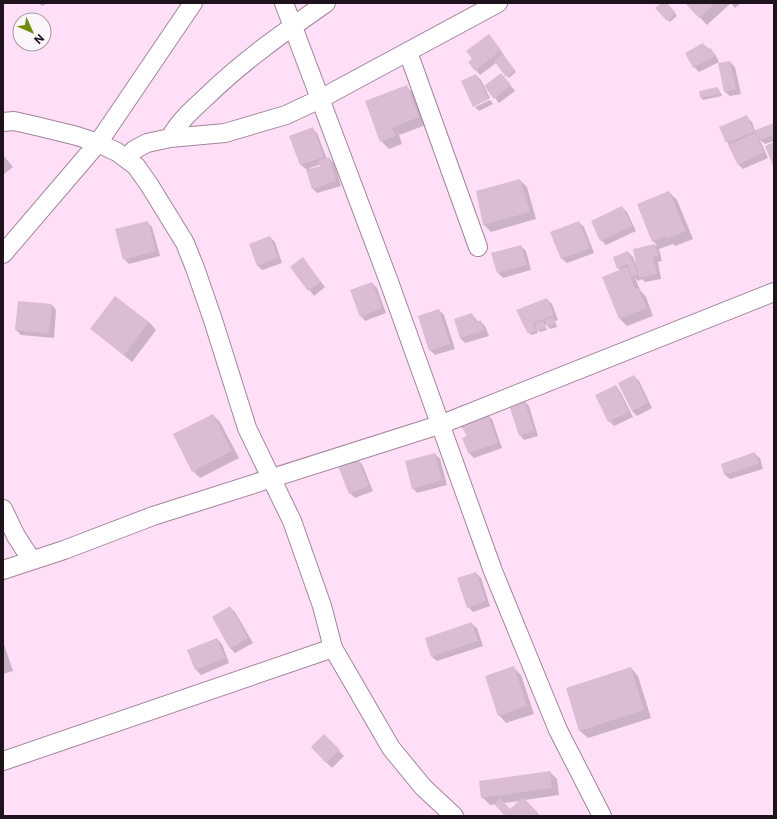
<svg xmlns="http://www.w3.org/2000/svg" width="777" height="819" viewBox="0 0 777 819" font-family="Inter,sans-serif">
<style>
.shadow{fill:#0003;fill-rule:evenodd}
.building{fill:#dabcd4}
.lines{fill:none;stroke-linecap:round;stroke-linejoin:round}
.minor-casing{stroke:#a2859c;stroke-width:20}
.minor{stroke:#fff;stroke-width:18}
</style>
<rect width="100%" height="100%" fill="#ffdff8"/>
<!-- shadow -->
<g class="shadow">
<path d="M39 3H48L42 6Z"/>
<path d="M662 3H666L677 16 670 22 657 8Z"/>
<path d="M686 3H741L735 8 731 3 707 25Z"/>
<path d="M493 40 516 72 509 78 496 63 480 75 476 70Z"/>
<path d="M703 44 715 54 719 62 699 72 694 67 686 53Z"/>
<path d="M730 62 735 67 741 94 730 96 725 92Z"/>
<path d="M476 75 481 80 490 98 475 105V107L474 106Z"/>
<path d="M505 79 515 91 499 103 495 98Z"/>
<path d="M406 86 414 94 426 125 399 135 402 144 389 149 381 141Z"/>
<path d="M718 88 722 96 703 100 701 98Z"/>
<path d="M490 100 493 104 479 111 475 107Z"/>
<path d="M747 117 752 122 755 131 774 124V141L765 144 760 140 768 158 743 169 738 164 721 128Z"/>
<path d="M312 128 317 133 327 159 329 158 334 163 341 186 317 193 312 188 307 170 301 165 290 136ZM321 164V167L310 170V168Z"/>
<path d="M3 155 13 167 3 175Z"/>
<path d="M520 180 527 187 536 219 491 232 484 225Z"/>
<path d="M669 192 677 200 693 239 675 246 673 244 659 249 662 261 658 262 661 279 645 282 642 279 638 281 635 278 640 290 646 297 653 316 627 326 620 319 603 278 621 271 618 268 628 252 633 257 636 265 634 250 657 245 653 241Z"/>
<path d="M622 207 627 212 636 231 606 245 601 240Z"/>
<path d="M147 222 152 227 160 256 129 264 124 259Z"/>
<path d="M579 222 584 227 594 253 567 263 562 259Z"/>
<path d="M270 237 275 242 282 263 262 270 257 265Z"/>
<path d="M521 246 526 251 531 270 503 278 498 273 493 254Z"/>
<path d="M303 259 325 287 314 296 292 267Z"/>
<path d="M372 283 377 288 386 313 365 321 361 316Z"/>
<path d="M547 299 552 304 558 320 555 321 557 327 550 329 547 324 545 325 547 330 540 332 536 328 538 333 531 335 524 326 518 310Z"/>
<path d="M52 305 56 310 54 338 21 335 16 330Z"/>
<path d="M439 310 444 315 455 349 435 355 430 350Z"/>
<path d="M472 314 478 322 480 321 485 326 489 336 465 343 460 338 455 319Z"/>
<path d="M149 322 156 330 132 362 91 329Z"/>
<path d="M634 376 639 381 652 408 637 416 632 411 619 384Z"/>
<path d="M616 386 620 391 633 417 614 426 609 421Z"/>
<path d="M524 401 529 406 538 436 524 440 520 435Z"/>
<path d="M487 414 492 419 502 448 474 458 469 453 464 439 469 437Z"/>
<path d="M213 415 220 422 239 458 200 478 193 471Z"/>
<path d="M435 454 440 459 447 485 417 493 413 488Z"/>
<path d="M755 454 760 458 763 469 730 479 725 475Z"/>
<path d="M357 460 362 464 373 491 355 498 350 493Z"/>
<path d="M476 573 481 578 490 606 473 612 468 607Z"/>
<path d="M230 607 235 612 253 643 235 653 230 648Z"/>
<path d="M472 624 477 628 483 646 437 661 432 657Z"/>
<path d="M217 639 222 644 229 663 201 675 196 670 189 650Z"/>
<path d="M3 641 13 671 3 674Z"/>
<path d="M513 667 521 675 534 714 506 723 499 715Z"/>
<path d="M631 668 638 676 651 718 588 738 580 731 567 689Z"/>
<path d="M324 736 344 756 332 768 312 748Z"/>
<path d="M550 772 557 779 559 795 525 800 540 816H507L495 804 490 805 482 797ZM520 801 510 810 504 803Z"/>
</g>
<!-- building -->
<g class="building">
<path d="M661 3H667L676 13 667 21 655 8Z"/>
<path d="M685 3H715L699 18Z"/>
<path d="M489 34 501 50 475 71 468 62 472 59 466 51Z"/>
<path d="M703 43 707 50 711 48 715 56 693 68 685 53Z"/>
<path d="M502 54 515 70 506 77 494 61Z"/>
<path d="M730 61 736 89 724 92 718 63Z"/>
<path d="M501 73 511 85 494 99 484 86Z"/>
<path d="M476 74 489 99 473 107 461 81Z"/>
<path d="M407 85 419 117 392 128 395 136 380 142 365 101Z"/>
<path d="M718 87 720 94 700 98 699 91Z"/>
<path d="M747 115 754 132 726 143 719 127Z"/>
<path d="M774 123V135L759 140 755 130Z"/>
<path d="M313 127 324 157 300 165 289 136Z"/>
<path d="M755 133 764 152 738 165 728 145Z"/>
<path d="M774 142V168L765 146Z"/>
<path d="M329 157 336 181 312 189 306 170 320 166 318 161Z"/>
<path d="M520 179 530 212 483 225 476 191Z"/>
<path d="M669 191 686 231 667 239 666 236 652 242 637 204Z"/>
<path d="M622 206 632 226 600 241 591 221Z"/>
<path d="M148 221 156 251 123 260 115 229Z"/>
<path d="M579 221 590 248 561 259 550 232Z"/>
<path d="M270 236 278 258 257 266 249 244Z"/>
<path d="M655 244 658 256 653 257 657 274 639 278 633 249Z"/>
<path d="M521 245 527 265 497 273 491 253Z"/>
<path d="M628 251 638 274 632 277 627 264 617 269 613 257Z"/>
<path d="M303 257 321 282 308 291 290 267Z"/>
<path d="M627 267 635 289 638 288 647 308 619 319 602 277Z"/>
<path d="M372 282 382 308 360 317 350 290Z"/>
<path d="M115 296 149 322 124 355 90 329Z"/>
<path d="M547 298 554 315 533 323 536 331 528 334 516 310Z"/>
<path d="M18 301 52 304 49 334 15 330Z"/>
<path d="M439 309 450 344 429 351 418 316Z"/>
<path d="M472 313 475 322 481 320 484 331 460 338 454 319Z"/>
<path d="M553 317 555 324 547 327 545 320Z"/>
<path d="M543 321 546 328 537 331 535 323Z"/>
<path d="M634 375 648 403 632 411 618 383Z"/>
<path d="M616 385 629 412 608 422 595 395Z"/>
<path d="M524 400 534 431 519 436 509 405Z"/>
<path d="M487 413 498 443 468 453 462 438 467 436 459 423Z"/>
<path d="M213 414 232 451 192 472 173 434Z"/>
<path d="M755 452 759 464 724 475 721 464Z"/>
<path d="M435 453 442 480 412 489 405 461Z"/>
<path d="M358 458 369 486 349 494 338 466Z"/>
<path d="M476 572 486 601 467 608 457 578Z"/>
<path d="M230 606 248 638 230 649 212 617Z"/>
<path d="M472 622 478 641 431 657 425 638Z"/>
<path d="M217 638 225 658 195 670 187 650Z"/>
<path d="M514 666 527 706 498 716 485 676Z"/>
<path d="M631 667 644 710 579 731 566 688Z"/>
<path d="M324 734 340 750 326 763 311 747Z"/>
<path d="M550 771 552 788 481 798 479 781Z"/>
<path d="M523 797 538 813 535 816H505L494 804 500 798 510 809Z"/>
</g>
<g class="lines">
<!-- minor casing -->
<g class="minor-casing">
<g id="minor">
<path d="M284 3 388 279 493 571 558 730 602 816"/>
<path d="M408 52 478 247"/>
<path d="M3 122 14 121 36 126 77 136 98 143 117 152 136 166 150 186 185 243 195 268 213 320 247 428 292 521 322 606 333 648 391 748 423 787 454 816"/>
<path d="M170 138C179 121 192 110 206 97 244 60 283 33 326 3"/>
<path d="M126 158 134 150 147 143 170 138 225 133 286 115 320 99 498 3"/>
<path d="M3 254 98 143 193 3"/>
<path d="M3 509 16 536 31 559"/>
<path d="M3 570 64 550 153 516 442 424 774 292"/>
<path d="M3 761 333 648"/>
</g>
</g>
<!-- minor -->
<use href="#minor" class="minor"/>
</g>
<!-- border -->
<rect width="777" height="819" fill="none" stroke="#1e131c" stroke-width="8"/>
<!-- north arrow -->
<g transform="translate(32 32) rotate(135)"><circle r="19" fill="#fcf5fa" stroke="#a39ba1"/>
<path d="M0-3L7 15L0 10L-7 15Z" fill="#718d08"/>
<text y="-6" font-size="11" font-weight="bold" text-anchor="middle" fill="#1e131c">N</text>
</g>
</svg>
